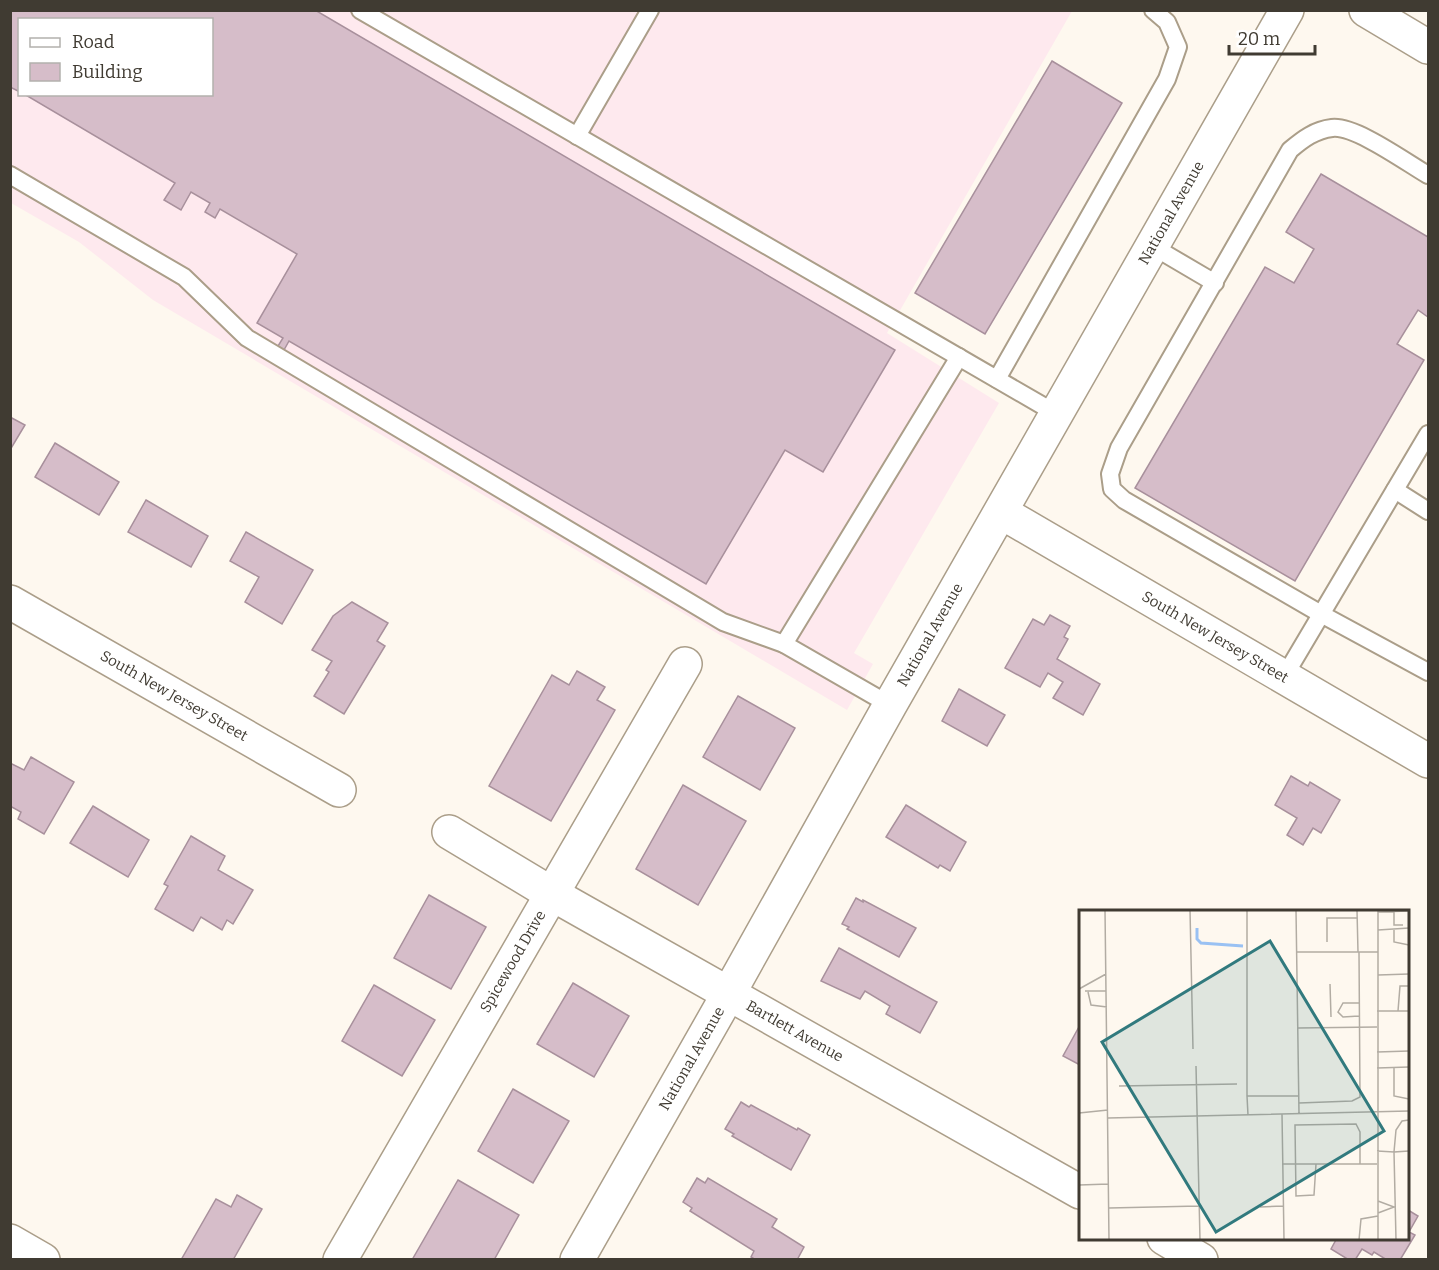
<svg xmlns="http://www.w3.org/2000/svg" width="1439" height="1270" viewBox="0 0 1439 1270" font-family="Bitter,serif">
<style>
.commercial{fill:#fee9ee;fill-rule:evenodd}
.building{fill:#d6bdc9;stroke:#a8909c;stroke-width:1.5}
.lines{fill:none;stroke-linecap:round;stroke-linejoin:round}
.service-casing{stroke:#ab9e89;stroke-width:20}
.minor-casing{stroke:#ab9e89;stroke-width:36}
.primary-casing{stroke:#ab9e89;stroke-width:36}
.service{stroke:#fff;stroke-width:16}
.minor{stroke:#fff;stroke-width:33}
.primary{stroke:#fff;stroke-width:33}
.labels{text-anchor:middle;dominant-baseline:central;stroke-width:4.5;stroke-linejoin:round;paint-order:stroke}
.street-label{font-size:15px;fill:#403b32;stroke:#fff}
.inset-river{fill:none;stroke:#99c1f3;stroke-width:3}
.inset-road{fill:none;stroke:#b2aca3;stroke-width:1.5}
.view{fill:#317a7e;fill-opacity:0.15;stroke:#317a7e;stroke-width:3}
.inset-edge{fill:none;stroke:#403b32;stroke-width:3}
</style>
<rect width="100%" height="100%" fill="#fef8ef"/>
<!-- commercial -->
<path class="commercial" d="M11 11H1072L887 333 999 403 854 653 873 664 847 710 153 300 79 242 11 203ZM20 20H212V94H20Z"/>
<!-- building -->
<g class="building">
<path d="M10 10H315L895 350 823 472 785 450 706 584 289 341 284 350 278 346 283 338 257 323 297 254 220 209 215 218 205 212 210 203 191 192 181 210 164 200 175 183 24 94H212V20H20V92L10 87Z"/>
<path d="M1052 61 1122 103 985 334 915 293Z"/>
<path d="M1321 174 1428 237V317L1418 310 1397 344 1424 360 1295 581 1135 488 1265 267 1294 283 1314 249 1286 232Z"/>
<path d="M10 417 25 425 10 450Z"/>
<path d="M55 443 119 482 99 515 35 477Z"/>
<path d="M146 500 208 536 191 567 128 532Z"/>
<path d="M246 532 313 570 282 624 245 602 259 577 230 561Z"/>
<path d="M352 602 388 623 377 641 385 646 344 714 314 696 329 672 326 670 332 661 312 650 333 616Z"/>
<path d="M1050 615 1070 626 1064 637 1068 639 1057 659 1100 684 1083 715 1053 698 1063 682 1048 673 1040 687 1005 668 1033 619 1044 625Z"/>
<path d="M577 671 605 687 597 700 615 710 551 821 489 786 552 675 569 685Z"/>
<path d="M959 689 1005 715 987 746 942 721Z"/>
<path d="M738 696 795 728 760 790 703 757Z"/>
<path d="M31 757 74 782 44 834 18 819 21 812 10 806V763L24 770Z"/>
<path d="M1291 776 1308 786 1310 782 1340 800 1321 833 1313 828 1303 845 1287 835 1297 818 1275 805Z"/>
<path d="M683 785 746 821 698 905 636 869Z"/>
<path d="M906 805 966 842 950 871 940 865 938 868 886 837Z"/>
<path d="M93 806 149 840 128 877 70 843Z"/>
<path d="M191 836 225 856 218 870 253 890 233 924 227 920 222 930 201 917 193 931 155 909 168 886 164 884Z"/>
<path d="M429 895 486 927 451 989 394 958Z"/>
<path d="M856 898 863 902V900L916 928 899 957 847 929 849 927 842 924Z"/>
<path d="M839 948 937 1002 920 1033 886 1014 890 1006 865 991 860 999 821 981Z"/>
<path d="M573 983 629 1016 594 1077 537 1044Z"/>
<path d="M374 985 435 1020 402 1076 342 1041Z"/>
<path d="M1080 1025V1065L1063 1056Z"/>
<path d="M513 1089 569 1121 533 1183 478 1151Z"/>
<path d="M741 1102 749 1107 751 1105 797 1130 798 1128 810 1135 791 1170 732 1136 734 1134 725 1129Z"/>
<path d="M697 1178 705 1183 708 1178 777 1219 772 1227 804 1247 797 1260H756L751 1257 754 1251 690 1211 692 1208 683 1202Z"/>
<path d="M458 1180 519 1215 494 1260H412Z"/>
<path d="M237 1195 262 1209 233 1260H181L216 1199 231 1207Z"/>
<path d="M1408 1210 1418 1216 1409 1232 1415 1235 1400 1260H1387L1374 1252 1372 1255 1362 1249 1355 1260H1349L1331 1249 1337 1238H1408Z"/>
</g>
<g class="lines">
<!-- service casing -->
<g class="service-casing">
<g id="service">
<path d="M360 10 1057 414"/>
<path d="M577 136 650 10"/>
<path d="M10 175 184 277 247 338 723 622 784 644"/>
<path d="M1428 175C1407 163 1355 125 1332 128 1315 130 1303 139 1290 150L1119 448 1110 474 1112 489 1124 500 1321 614 1428 672"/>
<path d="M1152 246 1215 283"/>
<path d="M997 379 1167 79 1178 47 1167 22 1153 10"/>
<path d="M1395 490 1428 511"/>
<path d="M1284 677 1428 434"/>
<path d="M890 705 784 644 959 357"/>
</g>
</g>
<!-- minor casing -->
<g class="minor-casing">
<g id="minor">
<path id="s1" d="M1001 512 1428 761"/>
<path id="s2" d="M10 602 339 790"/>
<path id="s3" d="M449 832 552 894 1080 1192"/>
<path d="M1164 1238 1201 1260"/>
<path d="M10 1241 43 1260"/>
<path id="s4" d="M340 1260 685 664"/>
<path id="s5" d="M577 1260 729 993 890 705 1287 10"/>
</g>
</g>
<!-- primary casing -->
<g class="primary-casing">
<path id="primary" d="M1366 10 1428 47"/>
</g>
<!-- service -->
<use href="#service" class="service"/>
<!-- minor -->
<use href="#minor" class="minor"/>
<!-- primary -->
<use href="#primary" class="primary"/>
</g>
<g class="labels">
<!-- street labels -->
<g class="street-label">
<text stroke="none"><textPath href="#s5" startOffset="1204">National Avenue</textPath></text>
<text stroke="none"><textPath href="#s5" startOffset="718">National Avenue</textPath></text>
<text stroke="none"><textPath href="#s1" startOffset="248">South New Jersey Street</textPath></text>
<text stroke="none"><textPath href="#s2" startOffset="189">South New Jersey Street</textPath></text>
<text stroke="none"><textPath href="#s4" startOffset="345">Spicewood Drive</textPath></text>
<text stroke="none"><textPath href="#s3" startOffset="399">Bartlett Avenue</textPath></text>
<text stroke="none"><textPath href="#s5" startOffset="232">National Avenue</textPath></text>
</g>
</g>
<!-- overview -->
<g transform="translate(1079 910)">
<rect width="330" height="330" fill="#fef8ef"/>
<path class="inset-river" d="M118 18V29L122 33 164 36"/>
<path class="inset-road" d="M26 0 30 330M111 0 114 139M168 0V186M217 0 220 203M278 0 279 42M299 2 330 1M315 2V15H324M315 19V32L330 35M299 20 330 18M248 32V8H278M217 42H299M299 65 330 64M251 74 252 107M0 79 27 64M6 81H27M9 82 12 95 28 97M298 101H330M319 101 321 76H330M280 106 264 107 259 102 264 93H280M219 118 298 117M298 142 330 141M117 156 121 330M315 157V186L330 189M298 158 330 157M40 176 158 174M220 193 273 191 281 187 280 42M0 203 29 200M203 204 205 330M169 205 168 186H220M29 208 330 201M298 241 315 242 317 220 323 211 330 210M203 254H298M237 254 235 285 217 286 216 215 277 214 281 222V254M0 275 30 274M299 291 315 297 299 303M181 297 204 296M30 298 120 296M280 330 282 309 299 306M299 330V0M317 330 315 242 330 241"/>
<path class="view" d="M191 31 305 221 137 322 23 132Z"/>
<rect width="330" height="330" class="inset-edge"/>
</g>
<!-- border -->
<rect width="1439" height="1270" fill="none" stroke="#403b32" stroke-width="24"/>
<!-- legend -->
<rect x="18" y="18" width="195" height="78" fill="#ffffff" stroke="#b3b1ad" stroke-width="1.5"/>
<rect x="30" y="38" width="30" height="9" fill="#ffffff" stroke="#b3b1ad" stroke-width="1.5"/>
<text x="72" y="48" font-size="18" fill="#403b32">Road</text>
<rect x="30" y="63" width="30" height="18" fill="#d6bdc9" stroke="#b3b1ad" stroke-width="1.5"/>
<text x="72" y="78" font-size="18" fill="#403b32">Building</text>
<!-- scale -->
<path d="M1229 45v9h86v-9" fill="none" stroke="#403b32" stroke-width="3"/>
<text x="1238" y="45" font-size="18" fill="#403b32" stroke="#ffffff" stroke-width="4.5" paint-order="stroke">20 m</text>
</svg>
